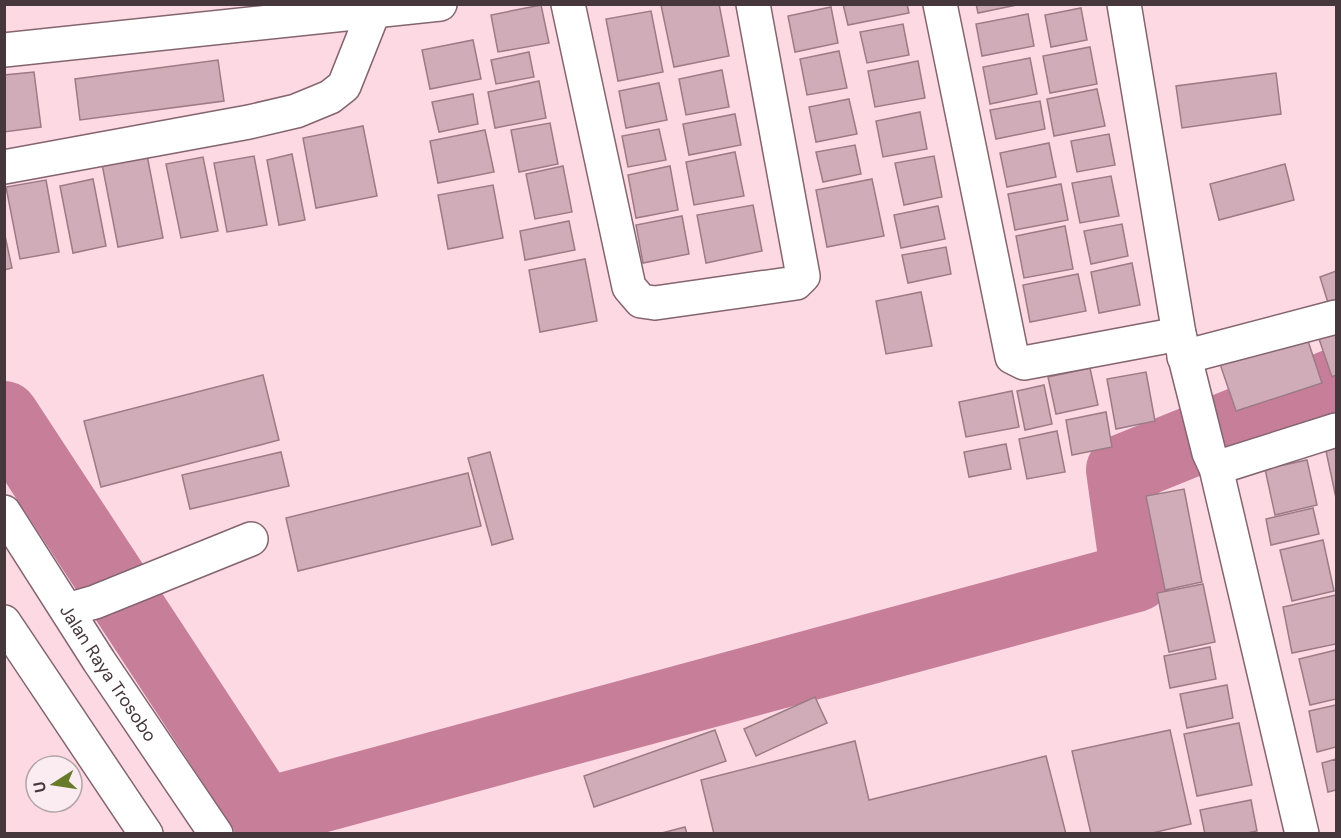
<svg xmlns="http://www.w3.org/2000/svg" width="1341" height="838" viewBox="0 0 1341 838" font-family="'DM Sans',sans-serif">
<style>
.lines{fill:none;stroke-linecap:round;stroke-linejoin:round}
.river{stroke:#c77f99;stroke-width:70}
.building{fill:#cfacb7;stroke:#9c7b86;stroke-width:1.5}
.minor-casing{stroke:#84656f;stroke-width:36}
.highway-casing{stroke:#84656f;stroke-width:36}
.minor{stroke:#fff;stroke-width:33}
.highway{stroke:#fff;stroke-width:33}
.labels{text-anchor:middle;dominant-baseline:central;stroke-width:4.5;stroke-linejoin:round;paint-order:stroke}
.street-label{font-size:18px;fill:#45373c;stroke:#fbecf1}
</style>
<rect width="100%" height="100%" fill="#fdd9e4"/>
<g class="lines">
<!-- river -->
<g class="river">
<path d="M4 416 278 834"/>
<path d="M264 813 1136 577 1121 470 1336 383"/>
</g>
</g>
<!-- building -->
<g class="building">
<path d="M719 4 729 56 674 67 661 5Z"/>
<path d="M843 4H907L909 13 848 25Z"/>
<path d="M976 4H1022L978 13Z"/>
<path d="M541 5 549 43 498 52 491 15Z"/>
<path d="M831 7 838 43 795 52 788 16Z"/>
<path d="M1081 8 1087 40 1051 47 1045 15Z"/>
<path d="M651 11 663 72 618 81 606 19Z"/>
<path d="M1028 14 1034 46 982 56 976 24Z"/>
<path d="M903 24 909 55 867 63 860 32Z"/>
<path d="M473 40 481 79 430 89 422 50Z"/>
<path d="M1090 47 1097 84 1050 93 1043 56Z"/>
<path d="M839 51 847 88 807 95 800 59Z"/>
<path d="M529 52 534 77 496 84 491 60Z"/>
<path d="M1030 58 1037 94 990 104 983 67Z"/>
<path d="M218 60 224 101 80 120 75 79Z"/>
<path d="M918 61 925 98 875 107 868 71Z"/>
<path d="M722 70 729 107 686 115 679 79Z"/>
<path d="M34 72 41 127 4 132V75Z"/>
<path d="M1276 73 1281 114 1182 128 1176 86Z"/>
<path d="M539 81 546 118 495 128 488 92Z"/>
<path d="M659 83 667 120 626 128 619 91Z"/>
<path d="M1097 89 1105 126 1054 136 1047 99Z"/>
<path d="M473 94 478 124 439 132 432 102Z"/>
<path d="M849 99 857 134 816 142 809 107Z"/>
<path d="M1040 101 1045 129 996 139 990 110Z"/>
<path d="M920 112 927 149 883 157 876 121Z"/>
<path d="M735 114 741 145 689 155 683 124Z"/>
<path d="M550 123 558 164 519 172 511 130Z"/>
<path d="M363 126 377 196 316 208 303 138Z"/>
<path d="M659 129 666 160 628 167 622 136Z"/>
<path d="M485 130 494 172 438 183 430 141Z"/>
<path d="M1109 134 1115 165 1077 172 1071 141Z"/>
<path d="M1049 143 1056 177 1007 187 1000 153Z"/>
<path d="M855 145 861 174 823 182 816 152Z"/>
<path d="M735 152 744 196 694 205 686 162Z"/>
<path d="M292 154 305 220 279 225 267 160Z"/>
<path d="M147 155 163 238 118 247 102 164Z"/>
<path d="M254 156 267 225 227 232 214 163Z"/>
<path d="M934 156 942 197 904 205 895 163Z"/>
<path d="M203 157 218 231 181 238 166 164Z"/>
<path d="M1285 164 1294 200 1219 220 1210 184Z"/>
<path d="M563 166 572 212 535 219 526 174Z"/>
<path d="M670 166 678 210 636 218 628 175Z"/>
<path d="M1111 176 1119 216 1080 223 1072 183Z"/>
<path d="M93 179 106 246 73 253 60 186Z"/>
<path d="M872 179 884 236 827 247 816 190Z"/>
<path d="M46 180 59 252 20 259 6 187Z"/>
<path d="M1061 184 1068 220 1015 230 1008 194Z"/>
<path d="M493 185 503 238 448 249 438 195Z"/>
<path d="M753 205 762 251 706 263 697 215Z"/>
<path d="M938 206 945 239 901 248 894 215Z"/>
<path d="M682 216 689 254 643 263 636 225Z"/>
<path d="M569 221 575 250 525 260 520 231Z"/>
<path d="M1122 224 1128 256 1091 264 1084 231Z"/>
<path d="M1065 226 1073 269 1024 278 1016 236Z"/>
<path d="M4 231 12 268 4 270Z"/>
<path d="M946 247 951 274 908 283 902 255Z"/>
<path d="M585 259 597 321 540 332 529 270Z"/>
<path d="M1132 263 1140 305 1099 313 1091 272Z"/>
<path d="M1336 271V304L1329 306 1320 277Z"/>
<path d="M1078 274 1086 311 1030 322 1023 285Z"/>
<path d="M921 292 932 346 886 354 876 301Z"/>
<path d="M1336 326V375L1332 377 1317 333Z"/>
<path d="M1304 329 1322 383 1236 411 1218 358Z"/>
<path d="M1090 368 1098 405 1056 414 1048 377Z"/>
<path d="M1146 372 1155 421 1116 429 1107 379Z"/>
<path d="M263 375 279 440 101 487 84 421Z"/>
<path d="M1044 385 1052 424 1025 430 1017 391Z"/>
<path d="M1012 391 1019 427 966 437 959 402Z"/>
<path d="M1106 412 1112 447 1072 455 1066 420Z"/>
<path d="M1057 431 1065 472 1027 479 1019 439Z"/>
<path d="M1006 444 1011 469 969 477 964 452Z"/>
<path d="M1336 448V498L1326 451Z"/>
<path d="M281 452 289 486 190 509 182 475Z"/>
<path d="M490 452 513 539 492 545 468 458Z"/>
<path d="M1307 460 1317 505 1275 515 1265 469Z"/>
<path d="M468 473 481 526 298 571 286 518Z"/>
<path d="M1184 489 1202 582 1165 590 1146 496Z"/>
<path d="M1313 508 1319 534 1271 545 1266 519Z"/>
<path d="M1323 540 1334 591 1292 601 1280 550Z"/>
<path d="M1203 584 1215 642 1169 652 1157 593Z"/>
<path d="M1336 595V644L1292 653 1283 607Z"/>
<path d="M1210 647 1216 679 1170 688 1164 656Z"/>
<path d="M1336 650V699L1310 705 1299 659Z"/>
<path d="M1227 685 1233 718 1187 728 1180 694Z"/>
<path d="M815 697 827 723 756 756 744 729Z"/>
<path d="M1336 705V747L1317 752 1309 711Z"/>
<path d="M1239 723 1252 785 1197 796 1184 734Z"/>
<path d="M715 730 726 761 594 807 584 776Z"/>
<path d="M1170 730 1191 824 1148 834H1091L1072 751Z"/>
<path d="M855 741 869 800 1046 756 1066 834H714L701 780Z"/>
<path d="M1336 759V790L1328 792 1322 763Z"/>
<path d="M1251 800 1257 831 1242 834H1205L1200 810Z"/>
<path d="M685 827 687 834H658Z"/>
</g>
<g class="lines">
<!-- minor casing -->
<g class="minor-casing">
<g id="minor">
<path d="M568 4 629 287 641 301 655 303 796 283 803 276 753 4"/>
<path d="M940 4 1012 357 1024 363 1179 334"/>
<path d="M1124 4 1179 334 1209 453 1216 468 1302 834"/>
<path d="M4 50 440 4"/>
<path d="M4 167 249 122 296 111 330 97 344 86 373 13 372 4"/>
<path d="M1184 357 1336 317"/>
<path d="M1216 468 1336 430"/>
<path d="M67 610 95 602 251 539"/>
</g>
</g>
<!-- highway casing -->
<g class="highway-casing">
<g id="highway">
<path id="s1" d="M4 512 99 661 216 834"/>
<path d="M4 622 146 834"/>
</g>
</g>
<!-- minor -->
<use href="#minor" class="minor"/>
<!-- highway -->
<use href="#highway" class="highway"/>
</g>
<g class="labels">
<!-- street labels -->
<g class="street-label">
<text stroke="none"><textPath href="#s1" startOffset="192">Jalan Raya Trosobo</textPath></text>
</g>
</g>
<!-- border -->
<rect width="1341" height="838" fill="none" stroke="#45373c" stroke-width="12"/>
<!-- north arrow -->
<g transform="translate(54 784) rotate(258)"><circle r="28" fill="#fbecf1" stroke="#b2a4a9" stroke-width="1.5"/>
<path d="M0-4.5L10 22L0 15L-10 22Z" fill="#667a2a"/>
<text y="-9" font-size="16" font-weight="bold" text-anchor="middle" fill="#45373c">U</text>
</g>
</svg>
